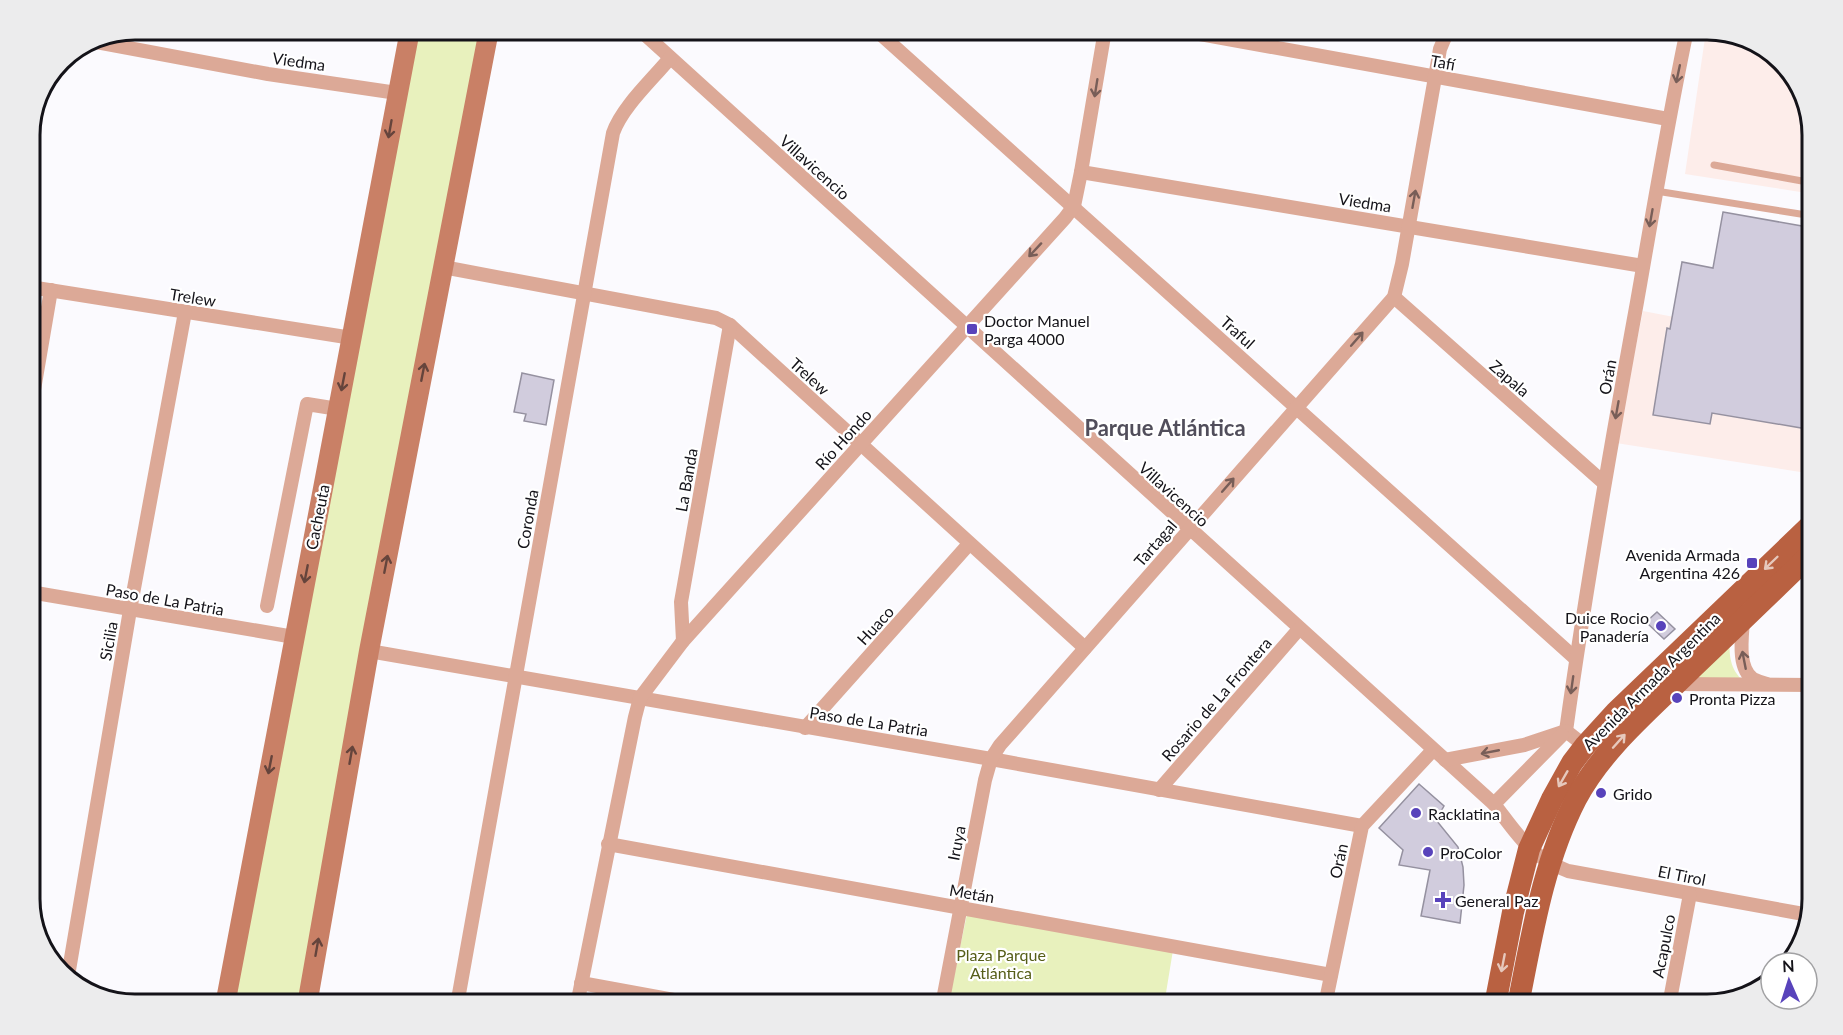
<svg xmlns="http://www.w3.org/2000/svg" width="1843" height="1035" viewBox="0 0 1843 1035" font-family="Lato,sans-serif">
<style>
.industrial{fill:#fdedea}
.green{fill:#e8f1bd}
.building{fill:#d1ccdd;stroke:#9591a0;stroke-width:1.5}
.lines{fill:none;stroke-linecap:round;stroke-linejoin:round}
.lane{stroke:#dca997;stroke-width:7}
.street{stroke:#dca997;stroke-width:14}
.secondary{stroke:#c98066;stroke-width:20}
.primary{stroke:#b96141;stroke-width:22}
.oneway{stroke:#785e58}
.oneway2{stroke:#65443c}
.oneway3{stroke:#e6c8bc}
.poi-dot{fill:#5843bb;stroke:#fff;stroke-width:2}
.labels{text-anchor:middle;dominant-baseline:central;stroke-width:4.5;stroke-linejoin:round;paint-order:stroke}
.street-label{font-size:16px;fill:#141319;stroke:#fff}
.poi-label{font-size:16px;fill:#141319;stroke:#fff;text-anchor:start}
.park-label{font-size:16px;fill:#565e18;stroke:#fff}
.district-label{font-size:22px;font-weight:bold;fill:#514e5b;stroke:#fff}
.rim{fill:none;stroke:#141319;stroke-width:3}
</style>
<rect width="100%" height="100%" fill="#fbfafe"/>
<!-- industrial -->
<g class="industrial">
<path d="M1705 38 1764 48 1795 77 1813 129V194L1685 174Z"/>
<path d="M1643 311 1813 344V474L1616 443Z"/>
</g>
<!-- green -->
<g class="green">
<path d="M410 30H489L307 1005H225Z"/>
<path d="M1730 636C1729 653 1729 666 1741 679L1686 680Z"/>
<path d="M967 914 1173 950 1164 1005H948Z"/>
</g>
<!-- building -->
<g class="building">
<path d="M1723 212 1813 228V430L1712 413 1710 424 1653 415 1667 328 1670 329 1682 262 1713 268Z"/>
<path d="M522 373 554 380 546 425 524 421 526 414 514 412Z"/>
<path d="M1657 612 1675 629 1664 639 1646 622Z"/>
<path d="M1419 784 1444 806 1436 820 1458 847 1463 867 1464 885 1460 923 1421 916 1430 870 1399 865 1403 850 1379 828Z"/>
</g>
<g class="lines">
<!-- lane -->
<g class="lane">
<path d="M1714 165 1813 183"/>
<path d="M1656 191 1813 216"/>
</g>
<!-- street -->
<g class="street">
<path d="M640 30 1494 804C1518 835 1530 857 1568 871L1809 915"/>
<path d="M876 30 1576 659"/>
<path d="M1178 30 1668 119"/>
<path d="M91 41 268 74 397 93"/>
<path d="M1081 172 1643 266"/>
<path d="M443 267 716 318 730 325 1085 648"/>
<path d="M30 287 352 338"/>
<path d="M1394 297 1604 483"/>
<path d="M30 413 51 290"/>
<path d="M30 592 294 637"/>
<path d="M267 606 307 404 338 409"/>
<path d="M1743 620C1742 637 1737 668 1753 679 1757 681 1763 683 1767 684"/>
<path d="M683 641 681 602 730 325"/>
<path d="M369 651 991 759 1362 826"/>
<path d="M1676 684 1813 685"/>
<path d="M805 728 969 544"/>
<path d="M1585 746 1566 731C1586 587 1611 444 1637 302 1653 211 1668 120 1687 30"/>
<path d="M1445 760 1524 745 1566 731"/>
<path d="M1159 790 1299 629"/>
<path d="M1494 804 1562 735"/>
<path d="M608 844 1331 975"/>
<path d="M68 976 130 610 185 312"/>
<path d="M581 983 701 1005"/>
<path d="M457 1005 613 133C622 107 652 80 670 58"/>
<path d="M577 1005 635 717 640 698 683 641 1065 218 1074 206 1081 172 1105 30"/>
<path d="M942 1005 985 780 991 759 1000 745 1394 297 1402 264 1440 49 1448 30"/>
<path d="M1325 1005 1362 826 1433 750"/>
<path d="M1669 1005 1690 894"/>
</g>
<!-- secondary -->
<g class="secondary">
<path d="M225 1005 410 30"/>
<path d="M307 1005 369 651 489 30"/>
</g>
<!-- primary -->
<g class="primary">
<path d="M1495 1005 1513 912 1529 849 1552 799 1572 763 1585 746 1616 712 1813 523"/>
<path d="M1518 1005C1532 935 1543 863 1576 799 1601 752 1643 716 1681 679 1725 637 1769 595 1813 552"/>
</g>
</g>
<!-- one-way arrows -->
<defs><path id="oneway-shaft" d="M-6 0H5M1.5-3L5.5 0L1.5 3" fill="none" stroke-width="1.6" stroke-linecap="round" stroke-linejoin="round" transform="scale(1.5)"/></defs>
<g class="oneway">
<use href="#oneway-shaft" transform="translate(1678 74) rotate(102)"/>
<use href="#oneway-shaft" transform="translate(1096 88) rotate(99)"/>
<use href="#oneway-shaft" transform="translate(1414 199) rotate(-80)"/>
<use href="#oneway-shaft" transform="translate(1651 218) rotate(100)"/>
<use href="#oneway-shaft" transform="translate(1035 250) rotate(133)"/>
<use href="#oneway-shaft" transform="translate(1357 339) rotate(-49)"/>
<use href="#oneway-shaft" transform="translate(1617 410) rotate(100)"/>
<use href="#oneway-shaft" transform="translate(1228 485) rotate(-49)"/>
<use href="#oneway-shaft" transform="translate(1744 660) rotate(-101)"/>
<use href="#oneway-shaft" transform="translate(1572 685) rotate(98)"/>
<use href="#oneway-shaft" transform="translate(1490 752) rotate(169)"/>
</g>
<g class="oneway2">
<use href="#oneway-shaft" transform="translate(390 129) rotate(100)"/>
<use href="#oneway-shaft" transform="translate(423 372) rotate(-79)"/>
<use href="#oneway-shaft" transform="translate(343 382) rotate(101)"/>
<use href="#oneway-shaft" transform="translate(386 564) rotate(-79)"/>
<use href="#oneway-shaft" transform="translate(306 574) rotate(101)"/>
<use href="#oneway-shaft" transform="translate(351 755) rotate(-80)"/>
<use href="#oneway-shaft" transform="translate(270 765) rotate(101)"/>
<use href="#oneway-shaft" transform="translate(317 947) rotate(-80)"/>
</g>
<g class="oneway3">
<use href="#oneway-shaft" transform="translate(1771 563) rotate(136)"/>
<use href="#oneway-shaft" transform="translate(1619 741) rotate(-48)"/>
<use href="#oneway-shaft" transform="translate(1563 779) rotate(120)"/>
<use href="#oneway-shaft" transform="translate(1503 963) rotate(101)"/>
</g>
<!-- markers -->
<g class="poi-dot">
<rect x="966" y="323" width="12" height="12" rx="3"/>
<rect x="1746" y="557" width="12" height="12" rx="3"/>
<circle cx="1661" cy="626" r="6"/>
<circle cx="1677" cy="698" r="6"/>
<circle cx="1601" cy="793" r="6"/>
<circle cx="1416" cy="813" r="6"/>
<circle cx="1428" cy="852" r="6"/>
<path d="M1440 891h6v6h6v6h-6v6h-6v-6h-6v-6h6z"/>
</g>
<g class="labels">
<!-- street labels -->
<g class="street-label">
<text transform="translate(299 61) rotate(8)">Viedma</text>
<text transform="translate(1443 62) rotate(10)">Tafí</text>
<text transform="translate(815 167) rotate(42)">Villavicencio</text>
<text transform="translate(1365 202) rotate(9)">Viedma</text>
<text transform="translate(193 297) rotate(9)">Trelew</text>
<text transform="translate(1238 332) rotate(42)">Traful</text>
<text transform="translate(810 376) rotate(42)">Trelew</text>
<text transform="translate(1607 377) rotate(-80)">Orán</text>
<text transform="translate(1510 378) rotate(41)">Zapala</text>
<text transform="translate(843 439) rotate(-48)">Río Hondo</text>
<text transform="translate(686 480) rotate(-80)">La Banda</text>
<text transform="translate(1174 494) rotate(42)">Villavicencio</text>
<text transform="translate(317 517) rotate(-79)">Cacheuta</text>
<text transform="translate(527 519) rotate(-80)">Coronda</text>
<text transform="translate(1155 543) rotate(-49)">Tartagal</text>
<text transform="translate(165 599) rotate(10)">Paso de La Patria</text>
<text transform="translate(875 625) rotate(-48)">Huaco</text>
<text transform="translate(108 641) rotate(-80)">Sicilia</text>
<text transform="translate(1651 681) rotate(-45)">Avenida Armada Argentina</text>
<text transform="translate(1216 699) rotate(-49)">Rosario de La Frontera</text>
<text transform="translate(869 721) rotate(9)">Paso de La Patria</text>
<text transform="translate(956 843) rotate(-79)">Iruya</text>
<text transform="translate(1338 861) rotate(-78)">Orán</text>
<text transform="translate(1682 875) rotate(11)">El Tirol</text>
<text transform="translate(972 893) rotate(10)">Metán</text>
<text transform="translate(1663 946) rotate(-79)">Acapulco</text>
</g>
<!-- poi labels -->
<g class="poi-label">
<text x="984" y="320">Doctor Manuel<tspan x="984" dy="18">Parga 4000</tspan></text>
<text x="1740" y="554" text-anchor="end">Avenida Armada<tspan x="1740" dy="18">Argentina 426</tspan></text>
<text x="1649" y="617" text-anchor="end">Duice Rocio<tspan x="1649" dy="18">Panadería</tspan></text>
<text x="1689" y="698">Pronta Pizza</text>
<text x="1613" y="793">Grido</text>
<text x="1428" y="813">Racklatina</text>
<text x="1440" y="852">ProColor</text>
<text x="1455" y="900">General Paz</text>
</g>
<!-- park labels -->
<g class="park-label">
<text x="1001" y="954">Plaza Parque<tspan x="1001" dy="18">Atlántica</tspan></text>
</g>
<!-- district labels -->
<g class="district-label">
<text x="1165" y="427">Parque Atlántica</text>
</g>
</g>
<!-- crop -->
<path d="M0 0H1843V1035H0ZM135 40H1707A95 95 0 0 1 1802 135V899A95 95 0 0 1 1707 994H135A95 95 0 0 1 40 899V135A95 95 0 0 1 135 40Z" fill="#ececed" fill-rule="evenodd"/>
<path class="rim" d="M135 40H1707A95 95 0 0 1 1802 135V899A95 95 0 0 1 1707 994H135A95 95 0 0 1 40 899V135A95 95 0 0 1 135 40Z"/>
<!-- north arrow -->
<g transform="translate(1789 981) rotate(357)"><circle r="28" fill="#ffffff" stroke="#a1a1a3" stroke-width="1.5"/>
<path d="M0-4.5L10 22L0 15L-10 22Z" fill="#5843bb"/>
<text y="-9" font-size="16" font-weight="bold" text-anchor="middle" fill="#141319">N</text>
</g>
</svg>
